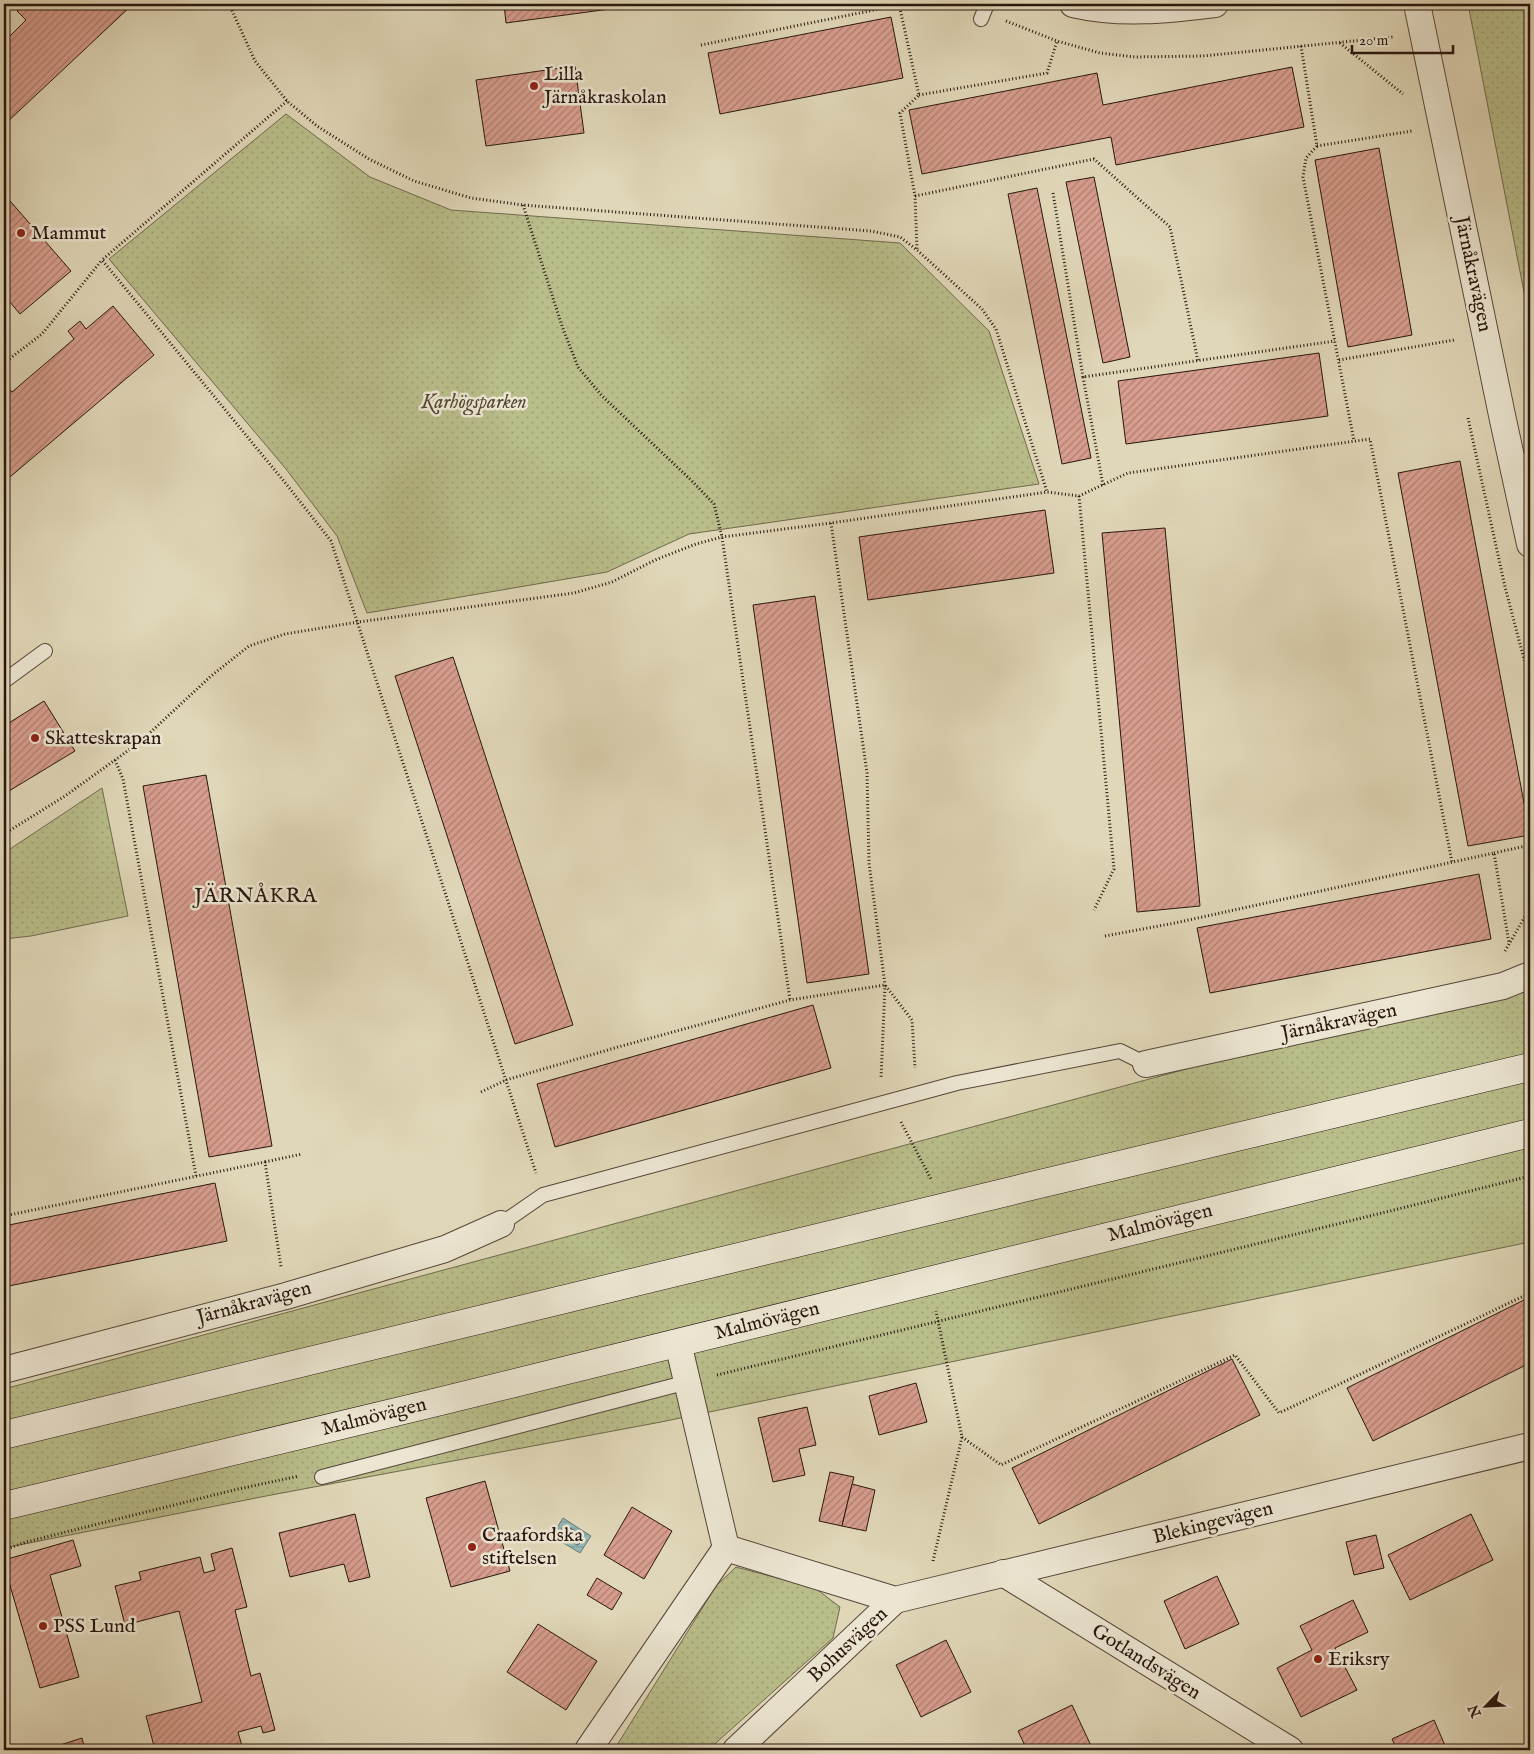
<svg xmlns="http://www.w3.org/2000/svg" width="1534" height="1754" viewBox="0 0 1534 1754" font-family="'IM FELL English',serif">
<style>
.grass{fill:url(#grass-dots);stroke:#706a4c}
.water{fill:url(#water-rules);stroke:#697772}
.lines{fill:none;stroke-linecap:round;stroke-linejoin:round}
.shore{stroke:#5e6762;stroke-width:1}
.building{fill:url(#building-hatch);stroke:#29160f}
.lane-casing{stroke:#574639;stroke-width:16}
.street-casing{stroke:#574639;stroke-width:28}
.secondary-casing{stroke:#29160f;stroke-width:29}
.path{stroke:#29160f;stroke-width:3;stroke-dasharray:1 2.5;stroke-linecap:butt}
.lane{stroke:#ebe5d1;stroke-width:14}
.street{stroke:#ebe5d1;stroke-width:26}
.secondary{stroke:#ebe5d1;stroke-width:28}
.poi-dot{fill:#8f2418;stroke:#ebe5d1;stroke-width:2}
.labels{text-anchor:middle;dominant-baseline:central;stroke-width:5;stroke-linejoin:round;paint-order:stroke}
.poi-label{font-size:20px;fill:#29160f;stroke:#ebe5d1;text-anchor:start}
.street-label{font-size:20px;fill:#29160f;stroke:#ebe5d1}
.park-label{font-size:20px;font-style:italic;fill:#544834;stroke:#ebe5d1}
.neighbourhood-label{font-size:21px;letter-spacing:1px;fill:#29160f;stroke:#ebe5d1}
</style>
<defs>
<pattern id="grass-dots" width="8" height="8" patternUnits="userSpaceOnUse" patternTransform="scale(1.25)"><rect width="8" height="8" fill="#b8bd8a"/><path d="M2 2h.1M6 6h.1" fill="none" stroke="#9ea276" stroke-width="1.8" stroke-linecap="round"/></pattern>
<pattern id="water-rules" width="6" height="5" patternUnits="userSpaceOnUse" patternTransform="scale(1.25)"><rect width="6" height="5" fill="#94b8b4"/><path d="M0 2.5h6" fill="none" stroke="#809d9a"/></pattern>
<pattern id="building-hatch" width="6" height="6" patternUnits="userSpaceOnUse" patternTransform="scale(1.25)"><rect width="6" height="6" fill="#d79d8d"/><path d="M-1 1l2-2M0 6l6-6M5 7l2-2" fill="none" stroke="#ae7f72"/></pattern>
</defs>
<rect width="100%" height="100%" fill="#e0d7b8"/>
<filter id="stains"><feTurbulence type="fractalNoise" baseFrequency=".004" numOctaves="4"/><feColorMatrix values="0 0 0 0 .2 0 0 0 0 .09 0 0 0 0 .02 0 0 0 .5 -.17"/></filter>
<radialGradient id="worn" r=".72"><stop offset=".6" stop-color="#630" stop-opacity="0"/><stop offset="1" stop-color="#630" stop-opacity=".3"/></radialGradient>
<!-- grass -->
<g class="grass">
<path d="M1468 4H1530V323Z"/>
<path d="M286 114 370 177 451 210 900 243 989 331 1039 484 689 534 607 572 367 613 337 536 286 469 109 259Z"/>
<path d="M102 788 128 916 31 936 4 939V853Z"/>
<path d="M1530 976V1242L661 1422 266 1496 4 1548V1389Z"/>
<path d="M736 1567 815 1588 840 1607 833 1638 708 1750H614L716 1586Z"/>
</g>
<!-- water -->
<path class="water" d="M563 1518 591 1536 580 1553 552 1536Z"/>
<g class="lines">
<!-- shore -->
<path class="shore" d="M564 1526H567L583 1536V1539L579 1544 577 1545 560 1535V1532Z"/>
</g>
<!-- building -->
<g class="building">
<path d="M24 4H31L36 9 42 4H133L4 125V42L26 20 17 11Z"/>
<path d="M504 4H647L506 23Z"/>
<path d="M891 17 903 78 720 114 708 53Z"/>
<path d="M575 66 584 133 486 146 476 80Z"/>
<path d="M1292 67 1304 127 1116 165 1111 137 922 174 909 110 1097 73 1103 105Z"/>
<path d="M1379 148 1412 335 1348 347 1315 160Z"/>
<path d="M1094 177 1130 357 1103 363 1066 182Z"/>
<path d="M1037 188 1091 458 1062 464 1008 194Z"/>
<path d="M4 194 71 271 20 314 4 295Z"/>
<path d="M113 306 154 355 4 482V383L12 392 74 339 68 331 80 321 86 329Z"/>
<path d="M1319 353 1328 416 1126 444 1118 381Z"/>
<path d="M1460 461 1530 835 1468 846 1398 473Z"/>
<path d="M1045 510 1054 573 868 600 859 537Z"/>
<path d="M1165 528 1200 906 1137 912 1102 533Z"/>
<path d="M815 596 869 974 807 983 753 605Z"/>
<path d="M453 657 573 1025 515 1044 395 676Z"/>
<path d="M44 701 75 751 4 794V726Z"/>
<path d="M206 775 272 1146 209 1157 143 786Z"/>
<path d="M1479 874 1491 939 1210 993 1197 928Z"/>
<path d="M813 1005 831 1068 555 1147 537 1084Z"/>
<path d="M215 1183 227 1241 4 1287V1226Z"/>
<path d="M1530 1297V1363L1373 1441 1347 1388Z"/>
<path d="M1232 1359 1260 1415 1039 1524 1012 1468Z"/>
<path d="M916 1383 927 1422 879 1435 869 1396Z"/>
<path d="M807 1407 816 1445 799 1449 805 1475 773 1482 758 1418Z"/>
<path d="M830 1472 854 1477 842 1526 819 1521Z"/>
<path d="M485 1481 510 1571 451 1587 426 1498Z"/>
<path d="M852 1484 875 1490 866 1531 842 1526Z"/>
<path d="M632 1507 672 1531 644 1579 604 1555Z"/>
<path d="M355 1514 370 1577 349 1582 344 1564 290 1577 279 1533Z"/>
<path d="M1471 1514 1493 1560 1410 1600 1388 1555Z"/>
<path d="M1376 1535 1384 1568 1354 1575 1346 1542Z"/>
<path d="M73 1540 81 1566 50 1575 79 1677 40 1688 4 1565V1560Z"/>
<path d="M232 1548 247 1607 235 1610 251 1676 260 1673 275 1730 263 1733 261 1726 238 1732 242 1746 224 1750H180L179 1747 165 1750H155L146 1716 202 1702 179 1611 125 1625 115 1586 141 1580 139 1572 200 1557 204 1573 215 1570 211 1554Z"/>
<path d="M1217 1576 1239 1624 1185 1649 1164 1601Z"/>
<path d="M597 1578 622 1593 612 1610 587 1595Z"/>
<path d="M1353 1600 1368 1632 1335 1648 1357 1690 1301 1717 1277 1668 1312 1650 1300 1626Z"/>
<path d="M538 1624 597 1661 566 1710 507 1672Z"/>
<path d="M946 1640 971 1692 921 1717 896 1665Z"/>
<path d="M1072 1705 1093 1750H1027L1018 1731Z"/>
<path d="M1434 1720 1447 1750H1397L1392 1739Z"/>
<path d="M82 1738 85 1750H55L54 1747Z"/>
</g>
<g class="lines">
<!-- lane casing -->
<g class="lane-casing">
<g id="lane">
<path d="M981 19 987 4"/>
<path d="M4 681 45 651"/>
<path d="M501 1224 543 1195 957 1083 1120 1051 1146 1064"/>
<path d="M322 1477 688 1382"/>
</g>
</g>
<!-- street casing -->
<g class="street-casing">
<g id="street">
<path d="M1073 4C1120 15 1168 10 1215 4"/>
<path d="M1417 4 1503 420 1530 544"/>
<path d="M1146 1064 1503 986 1530 975"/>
<path d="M4 1370 286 1296 445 1249 501 1224"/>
<path d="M726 1548 895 1600 1530 1446"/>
<path d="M1003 1573 1290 1750"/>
<path d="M588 1750 726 1548 678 1343"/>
<path d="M736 1750 895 1600"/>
</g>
</g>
<!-- secondary casing -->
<g class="secondary-casing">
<g id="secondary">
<path d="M4 1435 1015 1190 1530 1067"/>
<path d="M4 1506 425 1405 1530 1133"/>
</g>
</g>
<!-- path -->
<g class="path">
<path d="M229 4 255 61 287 101 317 126 369 159 414 181 471 198 523 205 871 231 900 237 917 250 982 309 996 329 1047 492"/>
<path d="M899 4 919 95 900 113 915 196 917 250"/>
<path d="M1006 21 1057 41 1100 53 1135 57 1203 56 1393 37"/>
<path d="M1340 43 1403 94"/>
<path d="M701 45 899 5"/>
<path d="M1301 46 1317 146 1306 158 1303 177 1354 441"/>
<path d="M919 95 1047 73 1057 41"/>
<path d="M287 101 102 260 287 485 331 541 536 1173"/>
<path d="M1317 146 1412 131"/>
<path d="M1053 193 1083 377"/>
<path d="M915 196 1094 159 1170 227 1198 361"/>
<path d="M523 205 562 326 578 367 602 396 691 480 714 504 722 537 790 1000"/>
<path d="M1339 360 1454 340"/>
<path d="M4 363 42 334 102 260"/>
<path d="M1468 418 1505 587 1530 682"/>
<path d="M1103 485 1083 377 1335 341"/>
<path d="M1079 496 1114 869 1094 910"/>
<path d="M831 523 867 773 869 863 885 985 881 1079"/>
<path d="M115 760 123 779 196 1176"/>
<path d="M4 834 65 796 140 742 211 676 249 646 285 634 358 622 574 593 612 582 655 560 696 544 722 537 831 523 1047 492 1079 496 1128 473 1370 439 1452 862"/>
<path d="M1494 853 1530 845"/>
<path d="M1105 936 1175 923 1494 853 1509 943"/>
<path d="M1505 951 1530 908"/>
<path d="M481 1092 506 1080 618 1047 790 1000 885 985 912 1020 915 1068"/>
<path d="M901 1122 931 1179"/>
<path d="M265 1162 302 1154"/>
<path d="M4 1216 265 1162 281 1267"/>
<path d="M717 1375C988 1309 1260 1244 1530 1176"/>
<path d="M962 1437 1001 1465 1235 1355 1279 1413 1530 1293"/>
<path d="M4 1550 26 1542 234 1490 299 1476"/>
<path d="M933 1561 962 1437 936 1311"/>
</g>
<!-- lane -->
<use href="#lane" class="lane"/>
<!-- street -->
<use href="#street" class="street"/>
<!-- secondary -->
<use href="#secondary" class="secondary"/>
</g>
<!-- markers -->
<g class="poi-dot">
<circle cx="534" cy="86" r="5"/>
<circle cx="21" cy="233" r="5"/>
<circle cx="35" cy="738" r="5"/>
<circle cx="472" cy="1547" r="5"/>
<circle cx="43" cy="1626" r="5"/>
<circle cx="1318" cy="1659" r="5"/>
</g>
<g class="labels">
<!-- poi labels -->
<g class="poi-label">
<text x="544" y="74">Lilla<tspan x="544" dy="23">Järnåkraskolan</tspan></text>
<text x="31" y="233">Mammut</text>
<text x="45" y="738">Skatteskrapan</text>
<text x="482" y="1535">Craafordska<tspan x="482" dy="23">stiftelsen</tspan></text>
<text x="53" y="1626">PSS Lund</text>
<text x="1328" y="1659">Eriksry</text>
</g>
<!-- street labels -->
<g class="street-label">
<text transform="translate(1473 274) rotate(78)">Järnåkravägen</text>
<text transform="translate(1339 1022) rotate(-12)">Järnåkravägen</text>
<text transform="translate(1160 1223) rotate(-14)">Malmövägen</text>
<text transform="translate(254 1303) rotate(-15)">Järnåkravägen</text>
<text transform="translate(767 1321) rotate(-14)">Malmövägen</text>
<text transform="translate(374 1417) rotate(-14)">Malmövägen</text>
<text transform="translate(1213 1523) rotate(-14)">Blekingevägen</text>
<text transform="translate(848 1645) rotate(-43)">Bohusvägen</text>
<text transform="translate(1146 1662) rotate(32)">Gotlandsvägen</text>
</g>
<!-- park labels -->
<g class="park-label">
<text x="474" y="402">Karhögsparken</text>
</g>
<!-- neighbourhood labels -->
<g class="neighbourhood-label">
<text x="256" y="896">JÄRNÅKRA</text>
</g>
</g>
<!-- margin -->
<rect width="1534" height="1754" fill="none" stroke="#e0d7b8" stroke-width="20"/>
<rect x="5" y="5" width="1524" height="1744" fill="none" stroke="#29160f" stroke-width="2.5"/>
<rect x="10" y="10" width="1514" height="1734" fill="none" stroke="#29160f"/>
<!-- north arrow -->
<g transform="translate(1486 1706) rotate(246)" stroke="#ebe5d1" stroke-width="4" paint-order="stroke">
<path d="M0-4L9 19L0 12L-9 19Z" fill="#29160f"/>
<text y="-8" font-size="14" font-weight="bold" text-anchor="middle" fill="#29160f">N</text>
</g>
<!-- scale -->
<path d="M1352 45v8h101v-8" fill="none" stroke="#29160f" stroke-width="2.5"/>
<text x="1359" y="45" font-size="15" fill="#29160f" stroke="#ebe5d1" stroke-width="4" paint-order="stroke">20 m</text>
<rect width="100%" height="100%" filter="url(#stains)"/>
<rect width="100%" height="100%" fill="url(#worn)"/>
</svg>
